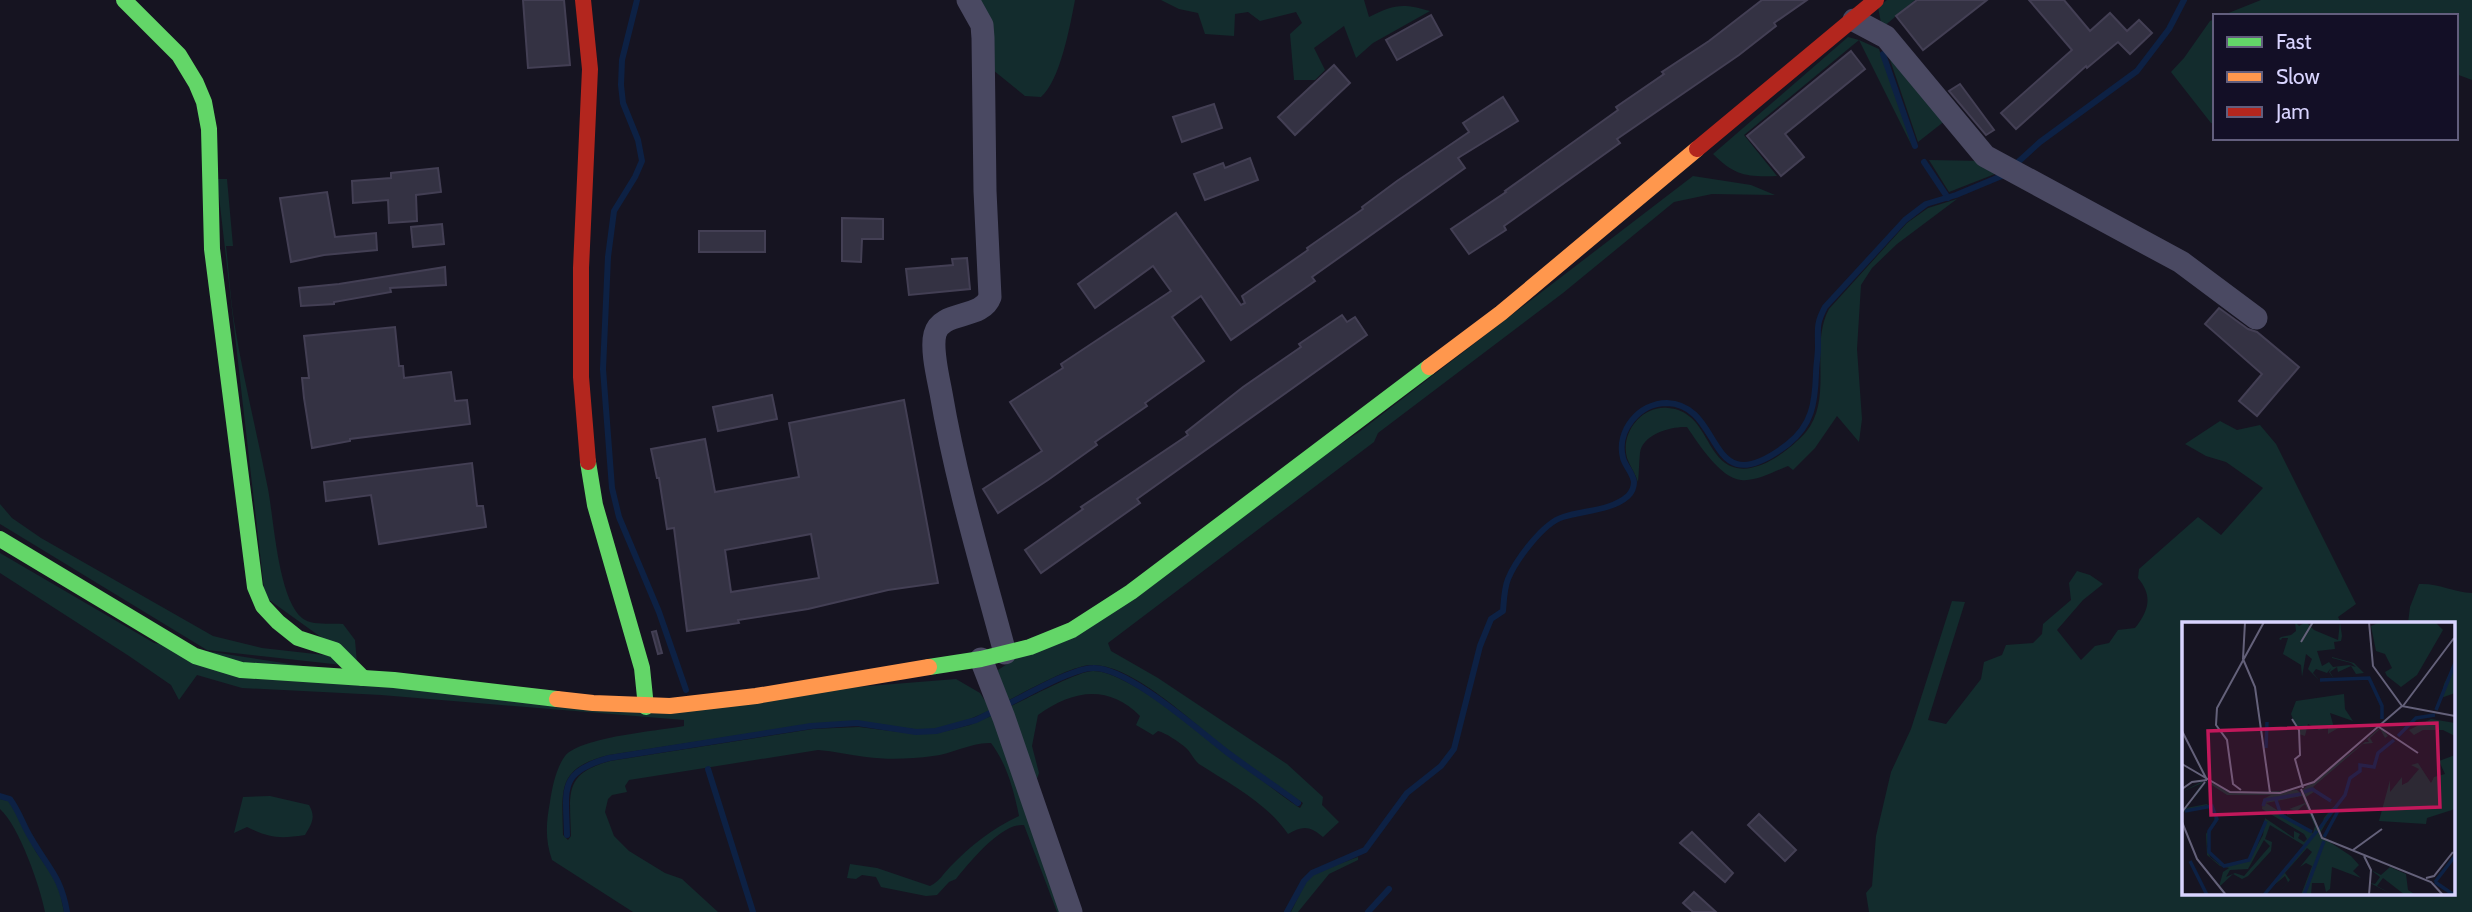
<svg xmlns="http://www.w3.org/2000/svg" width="2472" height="912" viewBox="0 0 2472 912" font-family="Cabin,sans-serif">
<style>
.green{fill:#132c2d}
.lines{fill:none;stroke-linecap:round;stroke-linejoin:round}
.stream{stroke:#0d2144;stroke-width:6}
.building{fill:#343243;stroke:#433f54;stroke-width:2;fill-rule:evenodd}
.street{stroke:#4a4962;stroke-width:23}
.fast{stroke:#63d668;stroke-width:16}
.slow{stroke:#ff974d;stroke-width:16}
.jam{stroke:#b3261e;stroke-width:16}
.inset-river{fill:none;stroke:#0d2144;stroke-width:3.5}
.inset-road{fill:none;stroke:#64617a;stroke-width:2}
.view{fill:#c2185b;fill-opacity:0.15;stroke:#c2185b;stroke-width:3.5}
.inset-edge{fill:none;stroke:#d9d4ff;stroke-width:3.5}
</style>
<rect width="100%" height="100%" fill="#161421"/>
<!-- green -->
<g class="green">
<path d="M971 0H1075C1070 26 1060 81 1041 97L1025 96 988 66Z"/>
<path d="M1161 0H1364L1369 17C1394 4 1403 3 1430 11L1373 43 1356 58 1344 26 1314 48 1325 70 1315 80H1294L1290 34 1302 23 1296 12 1260 21 1248 12 1235 14 1234 36 1205 34 1198 13 1179 9Z"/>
<path d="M1887 0H1915L1882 28 1878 7Z"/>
<path d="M2261 0H2472V80L2456 74V16H2221Z"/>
<path d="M2215 19V124L2211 123 2171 72 2184 58 2210 21Z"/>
<path d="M1848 37 1859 40 1879 49 1913 148 1859 40 1744 135 1777 176C1747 177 1735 176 1713 154Z"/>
<path d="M1887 51 1946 120 1918 142Z"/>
<path d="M1929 160 1984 161 2000 172 1949 192Z"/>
<path d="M1693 176 1751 185 1775 195 1712 194 1674 202 1563 293 1378 433 1374 442 1108 643 1111 651 1158 678 1287 764 1323 797 1322 805 1339 822 1323 837C1310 826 1303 825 1288 834 1267 803 1230 784 1199 764 1193 759 1191 752 1185 747 1179 742 1166 733 1158 731L1153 735 1136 725 1140 716C1108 684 1073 690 1038 715L1032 746 1039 773 1033 790 1005 709C1023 701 1076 672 1092 671 1136 669 1256 781 1300 808L1303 803C1278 786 1253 769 1229 751 1196 726 1133 663 1091 665 1069 666 1024 693 1003 703L999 693 998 670 1359 432Z"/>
<path d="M217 179H227L233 246H226C229 271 230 296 234 321 243 378 257 433 268 489 274 520 278 598 302 618 312 626 331 623 343 624L355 640 357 663 265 597Z"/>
<path d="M1957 199 1897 244 1872 268 1861 285 1857 349 1862 419 1859 442 1837 416 1815 448 1793 470 1788 466C1775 471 1756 482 1741 480 1720 478 1698 443 1687 427 1672 426 1642 434 1640 453 1639 462 1639 472 1638 482 1635 473 1630 466 1627 458 1620 433 1642 405 1668 408 1708 411 1705 462 1737 468 1760 473 1791 449 1806 432 1834 397 1809 346 1829 309L1907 223 1928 208Z"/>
<path d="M2220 421 2237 430 2260 425 2276 444 2356 604 2338 617 2341 623H2183V893H2453V623H2408L2410 607 2419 584C2438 583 2453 592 2472 593V912H1869L1866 893 1872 886 1876 836 1891 772 1911 729 1952 601 1965 602 1928 720 1946 724 1981 679 1984 662 2002 655 2006 645 2033 643 2042 634 2043 624 2071 600 2069 583 2077 571 2090 575 2103 584 2083 600 2057 630 2081 660 2095 646 2109 643 2118 630 2135 628C2149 610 2153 596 2138 578L2139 569 2198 517 2221 535 2263 488 2226 462 2206 456 2185 444Z"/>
<path d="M0 504 12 518 41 538 213 636 262 648 333 656 342 665 207 650 0 524Z"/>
<path d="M0 553 154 643 583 709 956 679 980 693 991 710 958 724 934 729H913L855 721 811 724 609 755C557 768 562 788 563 835L568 840 571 836C570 793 563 774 610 761L813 729 859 727 915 734H934L970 725 993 715 1066 912H1057L1024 825C1001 823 970 862 956 879L949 882 937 895 926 896 881 887 876 877 862 875 856 879 847 878 850 864 877 868 930 886C939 882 943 874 950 867 970 846 993 828 1019 816 1014 791 1007 764 991 743 972 742 952 754 933 756 911 759 888 760 866 757 850 755 834 751 818 750L629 780 625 786 627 792 612 795 608 799 605 812 614 836 629 851 665 873 682 879 718 912H633L552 860C545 840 546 823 550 802 552 788 556 768 565 756 581 737 657 731 684 726V720L381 695 242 688 197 675 179 700 171 685 129 656 0 573Z"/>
<path d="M270 796 309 805C316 817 312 823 305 835 279 839 270 838 247 827L234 833 243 797Z"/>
<path d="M0 799 9 801 18 815 36 852 58 883 64 912H45C40 886 19 826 0 809Z"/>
<path d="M1358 857V860L1329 874 1298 912H1291L1306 881 1312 874Z"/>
</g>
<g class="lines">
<!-- stream -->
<g class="stream">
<path d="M637 0 622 60 621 85 623 103 638 140 642 161 635 177 614 211 608 257 603 369 612 488 619 517 659 612 686 690"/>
<path d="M1883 54 1915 146"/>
<path d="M1924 162 1948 198"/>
<path d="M2017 163 2040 142 2137 71 2169 29 2184 0"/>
<path d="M1004 706C1025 696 1073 668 1093 668 1128 667 1199 731 1228 753 1251 770 1275 786 1298 803"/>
<path d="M708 769 753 912"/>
<path d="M0 796 10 799C19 811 23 825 31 838 48 868 61 876 67 912"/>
<path d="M567 835C566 789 558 772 609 758L811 726 857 723 916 732 936 731 976 720 996 710"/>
<path d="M1287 912 1304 881 1312 873 1365 850 1407 793 1441 766 1454 749 1480 646 1491 619 1503 611C1504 600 1504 589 1508 579 1516 560 1543 523 1563 517 1584 510 1611 511 1628 496 1632 492 1634 487 1634 482 1633 473 1625 466 1623 458 1616 431 1639 403 1667 403 1726 405 1704 508 1788 444 1812 425 1815 403 1816 374 1816 365 1818 356 1818 347 1818 328 1816 324 1825 307L1905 220 1926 204 1956 195 2004 175"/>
<path d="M1368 912 1389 889"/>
</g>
</g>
<!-- building -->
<g class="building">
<path d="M523 0H564L570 65 528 68Z"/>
<path d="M1762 0H1807L1774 23 1776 26 1739 55 1617 139 1620 143 1504 226 1506 230 1469 254 1451 229 1506 192 1505 191 1618 110 1616 107 1664 74 1662 72 1709 41Z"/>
<path d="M1917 0H1987L1923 50 1896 16Z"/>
<path d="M2029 0H2064L2090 31 2110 13 2127 31 2139 20 2152 33 2130 54 2118 42 2087 68 2086 66 2016 129 2001 113 2072 50Z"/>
<path d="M1431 15 1442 35 1397 60 1386 40Z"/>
<path d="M1851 51 1865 69 1785 134 1804 157 1781 176 1747 136Z"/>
<path d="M1334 65 1350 83 1295 135 1278 117Z"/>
<path d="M1960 84 1994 130 1986 135 1949 91Z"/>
<path d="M1503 97 1518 121 1458 158 1465 168 1312 277 1315 281 1231 340 1201 296 1172 317 1204 361 1145 403 1147 406 1095 442 1097 445 1048 480 998 513 983 489 1042 451 1010 402 1063 368 1061 364 1171 291 1153 266 1095 308 1078 284 1176 213 1241 305 1245 303 1242 296 1308 250 1307 248 1363 209 1362 207 1397 181 1469 132 1463 123Z"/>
<path d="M1214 104 1222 128 1182 142 1173 117Z"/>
<path d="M1250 158 1258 180 1205 200 1194 174 1223 163 1225 168Z"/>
<path d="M438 168 441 192 416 195 417 221 389 223 388 200 353 203 352 181 391 178V173Z"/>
<path d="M327 192 335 237 376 233 377 250 324 255 291 262 280 198Z"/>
<path d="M842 218 883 219V239H862L861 262 842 261Z"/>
<path d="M442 224 444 244 413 247 411 227Z"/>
<rect x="699" y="231" width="66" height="21"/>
<path d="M967 258 970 289 909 295 906 269 953 265 952 259Z"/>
<path d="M445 267 446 285 390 288 391 292 334 302V304L301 306 299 288 339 284Z"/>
<path d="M2219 308 2248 329 2257 332 2299 367 2257 416 2239 401 2262 374 2205 324Z"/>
<path d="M1342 315 1347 322 1355 317 1367 335 1137 499 1140 503 1041 573 1025 550 1083 509 1081 507 1188 435 1186 432 1243 387 1301 347 1299 344Z"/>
<path d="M395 327 399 366H403L404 378 451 372 455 401 467 400 470 424 350 439V441L312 448 304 398 302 378H309L304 336Z"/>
<path d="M772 395 777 419 718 431 713 407Z"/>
<path d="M904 400 938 583 888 590 808 609 738 620 739 623 687 631 674 528 667 529 659 478H657L651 449 705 439 715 492 799 477 789 423ZM811 534 819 578 731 592 725 550Z"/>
<path d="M472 463 477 506H483L486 527 379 544 371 495 326 501 324 482Z"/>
<path d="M656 631 662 653 658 654 652 632Z"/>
<path d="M1759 814 1796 850 1785 861 1748 825Z"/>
<path d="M1692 832 1733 873 1725 882 1680 843Z"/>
<path d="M1694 892 1716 912H1693L1683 903Z"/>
</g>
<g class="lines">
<!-- street -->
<g class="street">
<path d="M968 0 982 25 983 38 985 191 990 297C982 320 941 310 935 334 931 349 938 377 941 393 956 481 982 567 1005 653"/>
<path d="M1854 20 1886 37 1985 156 2181 262 2256 318"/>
<path d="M981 659 1004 718 1071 912"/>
</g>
<!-- fast -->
<g class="fast">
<path d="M124 0 179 55 196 83 204 102 209 129 212 249 255 587 263 606 278 622 298 638 335 650 363 678"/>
<path d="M588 462 595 505 642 668 646 707"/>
<path d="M0 539 195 656 241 670 394 680 557 699"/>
<path d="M929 667 981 659 1030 647 1072 630 1131 592 1429 367"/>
</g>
<!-- slow -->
<g class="slow">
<path d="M1429 367 1501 313 1697 149"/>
<path d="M557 699 593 703 670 706 756 696 929 667"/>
</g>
<!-- jam -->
<g class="jam">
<path d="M583 0 590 69 581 268V377L588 462"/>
<path d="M1697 149 1876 0"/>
</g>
</g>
<!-- overview -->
<g transform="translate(2182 622)">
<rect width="273" height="273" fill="#161421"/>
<path d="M113 0 117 4 124 0 132 8 156 18 158 0 160 14 159 19 152 20 153 27 135 29 140 44 147 40 151 45 167 43 174 45 169 41 150 36V35L172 41 182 51 174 52 169 44 156 50 155 45 148 50 152 57 147 50 149 46 145 51 134 47 131 51 137 58 126 47 130 37 124 32 120 55 119 43 101 32 106 16H100L99 18 97 17 99 15 109 13 114 9ZM198 0H253L261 8 235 53 219 65 205 54 203 50 210 46 203 32 194 29 189 4ZM273 40V71L259 76 262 62ZM162 72 163 87 171 99 148 91 152 106 158 105 146 112V106L137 108 126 102 123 114 117 112 109 92 114 79ZM249 97 273 101V114L261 108H241L232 113 227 108ZM197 106 201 107 206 114 203 116 198 107 188 116 191 121 181 122 131 165 151 182 132 170 124 175 136 208 139 205 142 196 150 186 154 184 137 213 169 234 177 243 171 249 179 256 150 245 148 267 144 270 142 261H130L129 273H119L130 244 124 241 118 245 130 230 125 226 103 251 108 258 95 273 106 260 103 254 80 273 123 224 88 203 83 217 90 220 89 229 66 254 60 257 51 252 37 265 41 250 47 246 38 244 25 233 24 212 33 197 31 189 26 183 1 190 20 161 0 170 21 159 16 169 26 159 51 171 115 168 121 173V167L183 120H187L185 117ZM25 160 45 173H89L81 177 80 187 122 212 125 217 122 220 116 216 118 212 112 209V216L83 196 81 213 67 238 40 244 28 235 25 224 34 190 25 182 4 186ZM120 174 123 181 107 187 115 189 123 182 133 204 131 211 84 181ZM82 218 88 224 62 254 53 251 44 255 48 248 66 247ZM273 133V187L245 196 244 202 197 199 208 158V170L220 155V163L226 160 237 147 229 143 236 141 249 161 252 155 263 152 257 139ZM208 245 224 252 226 268 234 273H223L201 256 195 264 211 273 188 261 193 262 198 255 189 248 199 253Z" fill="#132c2d" fill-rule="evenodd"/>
<path class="inset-river" d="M138 58 187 56 200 84V97M254 88 273 41M216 114 234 96 253 93M84 126 85 100M122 170 130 167 149 179M94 178 99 193 130 210M81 184 83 178 119 172M3 189 30 184 35 197 27 209V230L42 244 67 238 84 199M137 207 163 173 168 156 178 149V143L192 145 196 131 212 118M142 215 157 187M8 239 25 273M253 260 273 234M253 260 272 273M82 273 135 209M122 273 142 219"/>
<path class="inset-road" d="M63 0 61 37 73 65 88 171M187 0 191 44 220 84M119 20 131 0M221 84 272 16M110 97 117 108 118 133 113 137 121 166M197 105 236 131M0 109 25 158M0 142 48 170 98 171 132 160 220 84 273 94M0 167 10 160 25 158M119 167 140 216 249 260 261 273M59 168 51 162 45 118 34 103 35 86 82 0M0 190 23 160M0 200 15 237 44 273M171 228 200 207M182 234 189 248 187 273M244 256 252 254 271 230"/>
<path class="view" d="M255 101 258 185 29 193 26 109Z"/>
<rect width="273" height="273" class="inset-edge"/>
</g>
<!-- legend -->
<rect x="2213" y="14" width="245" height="126" fill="#130f26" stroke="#625e7d" stroke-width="2"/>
<rect x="2227" y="37" width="35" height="10" fill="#63d668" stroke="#625e7d" stroke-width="2"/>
<text x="2276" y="49" font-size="21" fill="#d9d4ff">Fast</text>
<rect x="2227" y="72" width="35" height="10" fill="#ff974d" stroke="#625e7d" stroke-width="2"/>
<text x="2276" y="84" font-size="21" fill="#d9d4ff">Slow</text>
<rect x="2227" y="107" width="35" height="10" fill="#b3261e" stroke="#625e7d" stroke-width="2"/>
<text x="2276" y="119" font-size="21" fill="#d9d4ff">Jam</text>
</svg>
